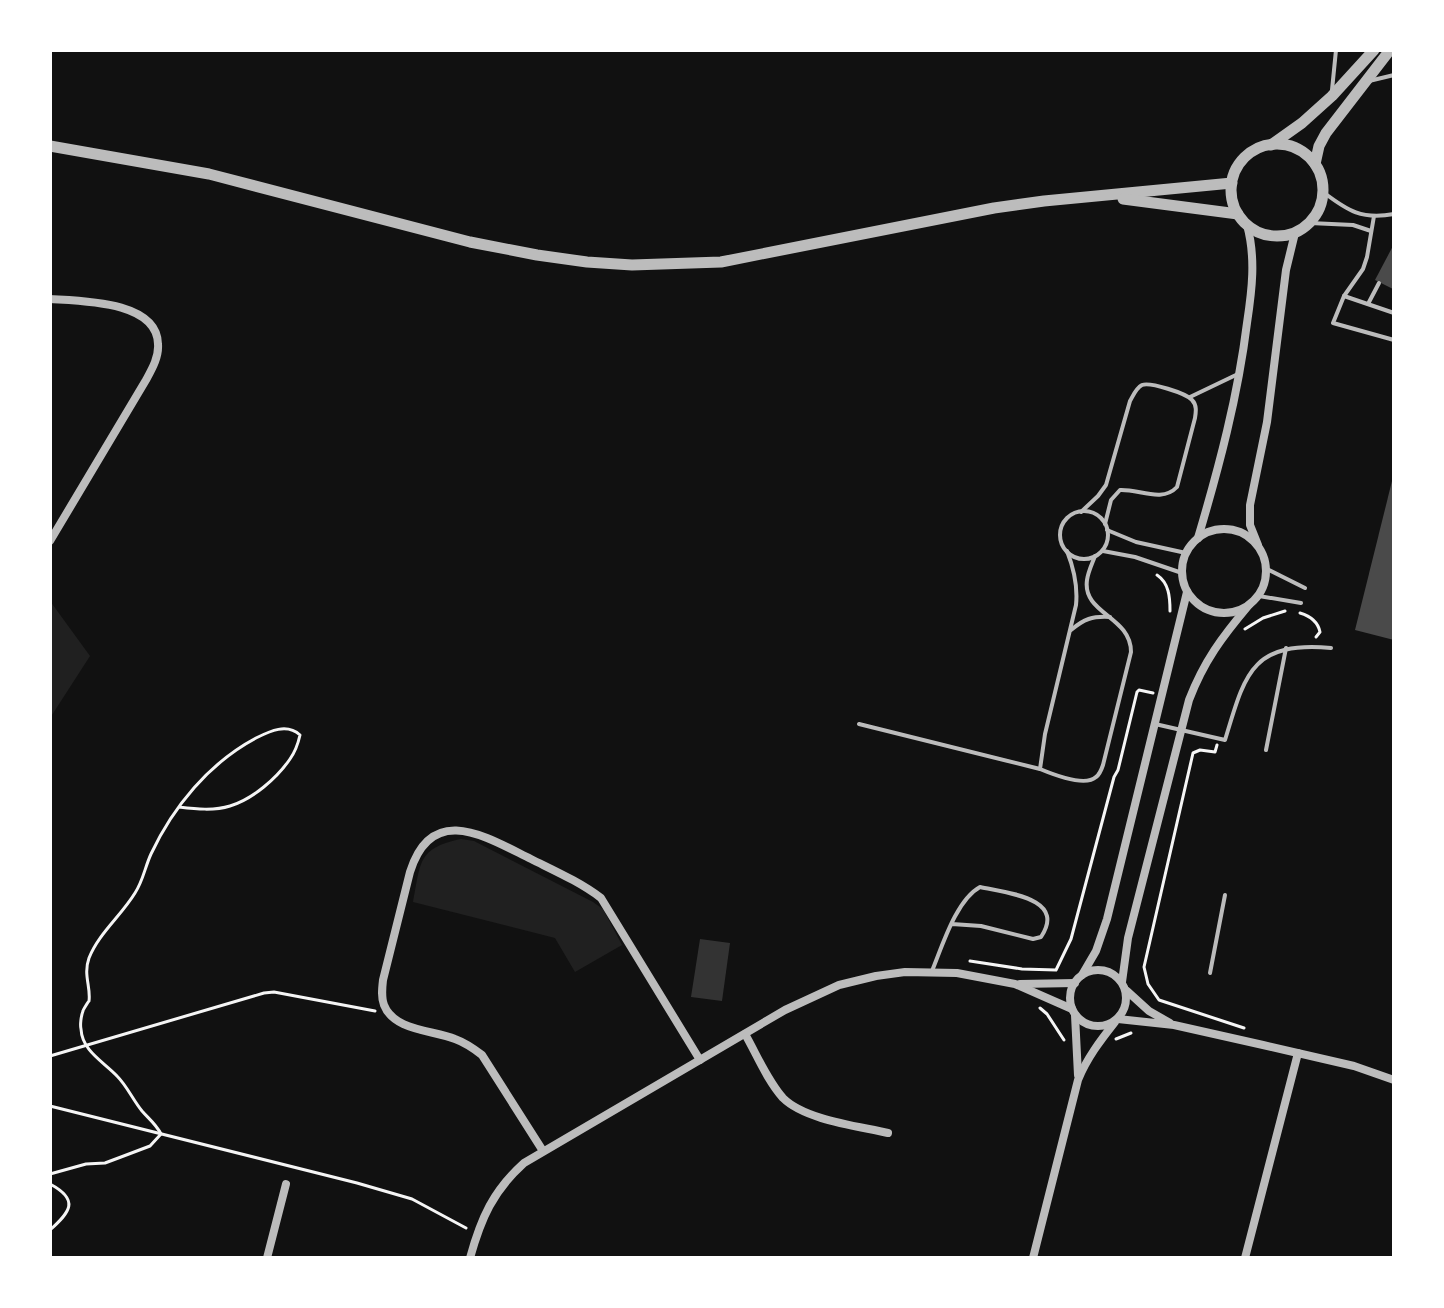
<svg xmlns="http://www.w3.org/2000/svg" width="1444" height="1308" viewBox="0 0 1444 1308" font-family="'Fira Sans',sans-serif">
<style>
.green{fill:#202020}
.water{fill:#333}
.building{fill:#4a4a4a}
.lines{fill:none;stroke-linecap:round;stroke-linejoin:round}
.path{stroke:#f5f5f5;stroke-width:3}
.service{stroke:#bcbcbc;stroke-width:4}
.minor{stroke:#bcbcbc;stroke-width:8}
.tertiary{stroke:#bcbcbc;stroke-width:11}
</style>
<rect width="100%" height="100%" fill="#111"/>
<!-- green -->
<g class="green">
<path d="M50 601 90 656 50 718Z"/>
<path d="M461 839 474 841 593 902 603 909 622 945 575 972 555 938 413 902C421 863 417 848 461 839Z"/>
</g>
<!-- water -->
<path class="water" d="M700 939 730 943 722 1001 691 997Z"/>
<!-- building -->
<g class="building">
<path d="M1394 244V287L1393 289 1375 280Z"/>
<path d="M1393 477H1394V640L1355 630Z"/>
</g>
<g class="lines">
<!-- path -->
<g class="path">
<path d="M1157 575C1169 583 1170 597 1170 611"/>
<path d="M1300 613C1310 616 1318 622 1320 632L1316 637"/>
<path d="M1245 629 1263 618 1285 611"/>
<path d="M1217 745 1215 752 1200 750 1193 753 1144 967 1148 984 1159 1000 1244 1028"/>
<path d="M970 961 1022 969 1056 970 1071 939 1114 777 1118 770 1137 692 1139 690 1153 693"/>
<path d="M1040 1008 1047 1014 1064 1040"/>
<path d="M1116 1039 1131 1033"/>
<path d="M50 1056 264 993 274 992 375 1011"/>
<path d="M50 1106 357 1183 412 1199 466 1228"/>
<path d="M50 1174 86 1164 105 1163 121 1157 150 1146 161 1134C156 1124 149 1119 142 1111 133 1100 127 1086 117 1076 104 1062 82 1051 81 1029 80 1025 81 1016 83 1011 83 1010 88 1002 89 1001 91 987 83 975 89 958 99 933 121 916 135 893 143 881 145 867 151 854 173 807 209 763 256 738 270 731 287 723 300 735 298 744 295 752 290 759 277 778 253 799 230 806 214 811 196 809 179 807"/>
<path d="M50 1184C80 1200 70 1212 50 1230"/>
</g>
<!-- service -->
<g class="service">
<path d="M1369 81 1394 75"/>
<path d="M1332 90 1336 50"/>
<path d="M1323 192C1348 211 1362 220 1394 214"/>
<path d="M1374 216 1367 257 1363 269 1344 296 1333 323 1394 340"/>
<path d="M1310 223 1353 225 1371 231"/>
<path d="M1344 296 1394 313"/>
<path d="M1368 304 1379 283"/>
<path d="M1190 397 1238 374"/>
<circle cx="1084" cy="535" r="24"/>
<path d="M1081 512 1098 496 1106 485 1130 401C1133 396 1136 388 1142 385 1150 382 1186 393 1192 400 1197 405 1196 412 1195 418L1177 487C1162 503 1139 489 1120 490L1111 500 1105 524"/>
<path d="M1107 530 1136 542 1186 553"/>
<path d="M1067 551C1074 569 1078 586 1076 605L1045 734 1040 769C1052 774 1085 787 1096 777 1099 775 1102 768 1103 765L1131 652C1131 616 1082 614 1087 580 1088 572 1092 564 1095 556"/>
<path d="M1103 551 1135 557 1182 573"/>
<path d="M1267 569 1305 588"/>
<path d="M1259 596 1301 603"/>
<path d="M1071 630C1084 619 1092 616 1110 617"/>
<path d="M859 724 1040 769"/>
<path d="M1155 724 1225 740C1245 674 1251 641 1331 648"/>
<path d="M1266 750 1286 648"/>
<path d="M932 971C942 947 956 900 980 887 1007 893 1067 898 1041 937L1033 939 981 926 952 924"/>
<path d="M1210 973 1225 895"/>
</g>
<!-- minor -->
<g class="minor">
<path d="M50 299C82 301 157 301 158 344 159 357 152 369 146 380L50 541"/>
<circle cx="1224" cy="571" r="42"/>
<path d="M1198 538C1219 467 1238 396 1247 323 1252 290 1256 258 1247 225"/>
<path d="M1258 545 1250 525V505L1267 422 1286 270 1295 233"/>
<circle cx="1098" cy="998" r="28"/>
<path d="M1082 975 1096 951 1107 919 1187 592"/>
<path d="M1122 982 1128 938 1189 700C1204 661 1222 637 1249 605"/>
<path d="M1020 984 1075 983"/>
<path d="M1127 991 1149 1011 1170 1023"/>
<path d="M1075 1015 1078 1075"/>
<path d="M1118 1019 1174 1025 1263 1045 1354 1066 1394 1080"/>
<path d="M745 1034C757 1055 767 1080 783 1098 805 1120 858 1126 888 1133"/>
<path d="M543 1151 482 1055C473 1048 466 1043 455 1039 433 1030 394 1031 384 1005 381 997 382 989 383 980L410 872C432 802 486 837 531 859 555 871 580 882 601 898L700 1060"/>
<path d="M267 1258 286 1184"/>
<path d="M470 1258C481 1218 493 1191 524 1163L785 1010 839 985 876 976 905 972 957 973 1015 984 1072 1009"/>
<path d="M1033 1258 1078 1080C1087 1058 1100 1041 1115 1022"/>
<path d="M1245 1258 1298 1053"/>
</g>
<!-- tertiary -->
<g class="tertiary">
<circle cx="1277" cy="190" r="46"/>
<path d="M1271 145 1302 123 1332 96 1374 50"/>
<path d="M50 146 209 174 470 242 537 255 587 262 632 265 721 262 994 208 1044 201 1232 183"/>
<path d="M1315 164 1319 146 1326 133 1390 50"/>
<path d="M1123 199 1238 214"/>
</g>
</g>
<!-- border -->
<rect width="1444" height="1308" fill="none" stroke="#ffffff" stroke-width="104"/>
</svg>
